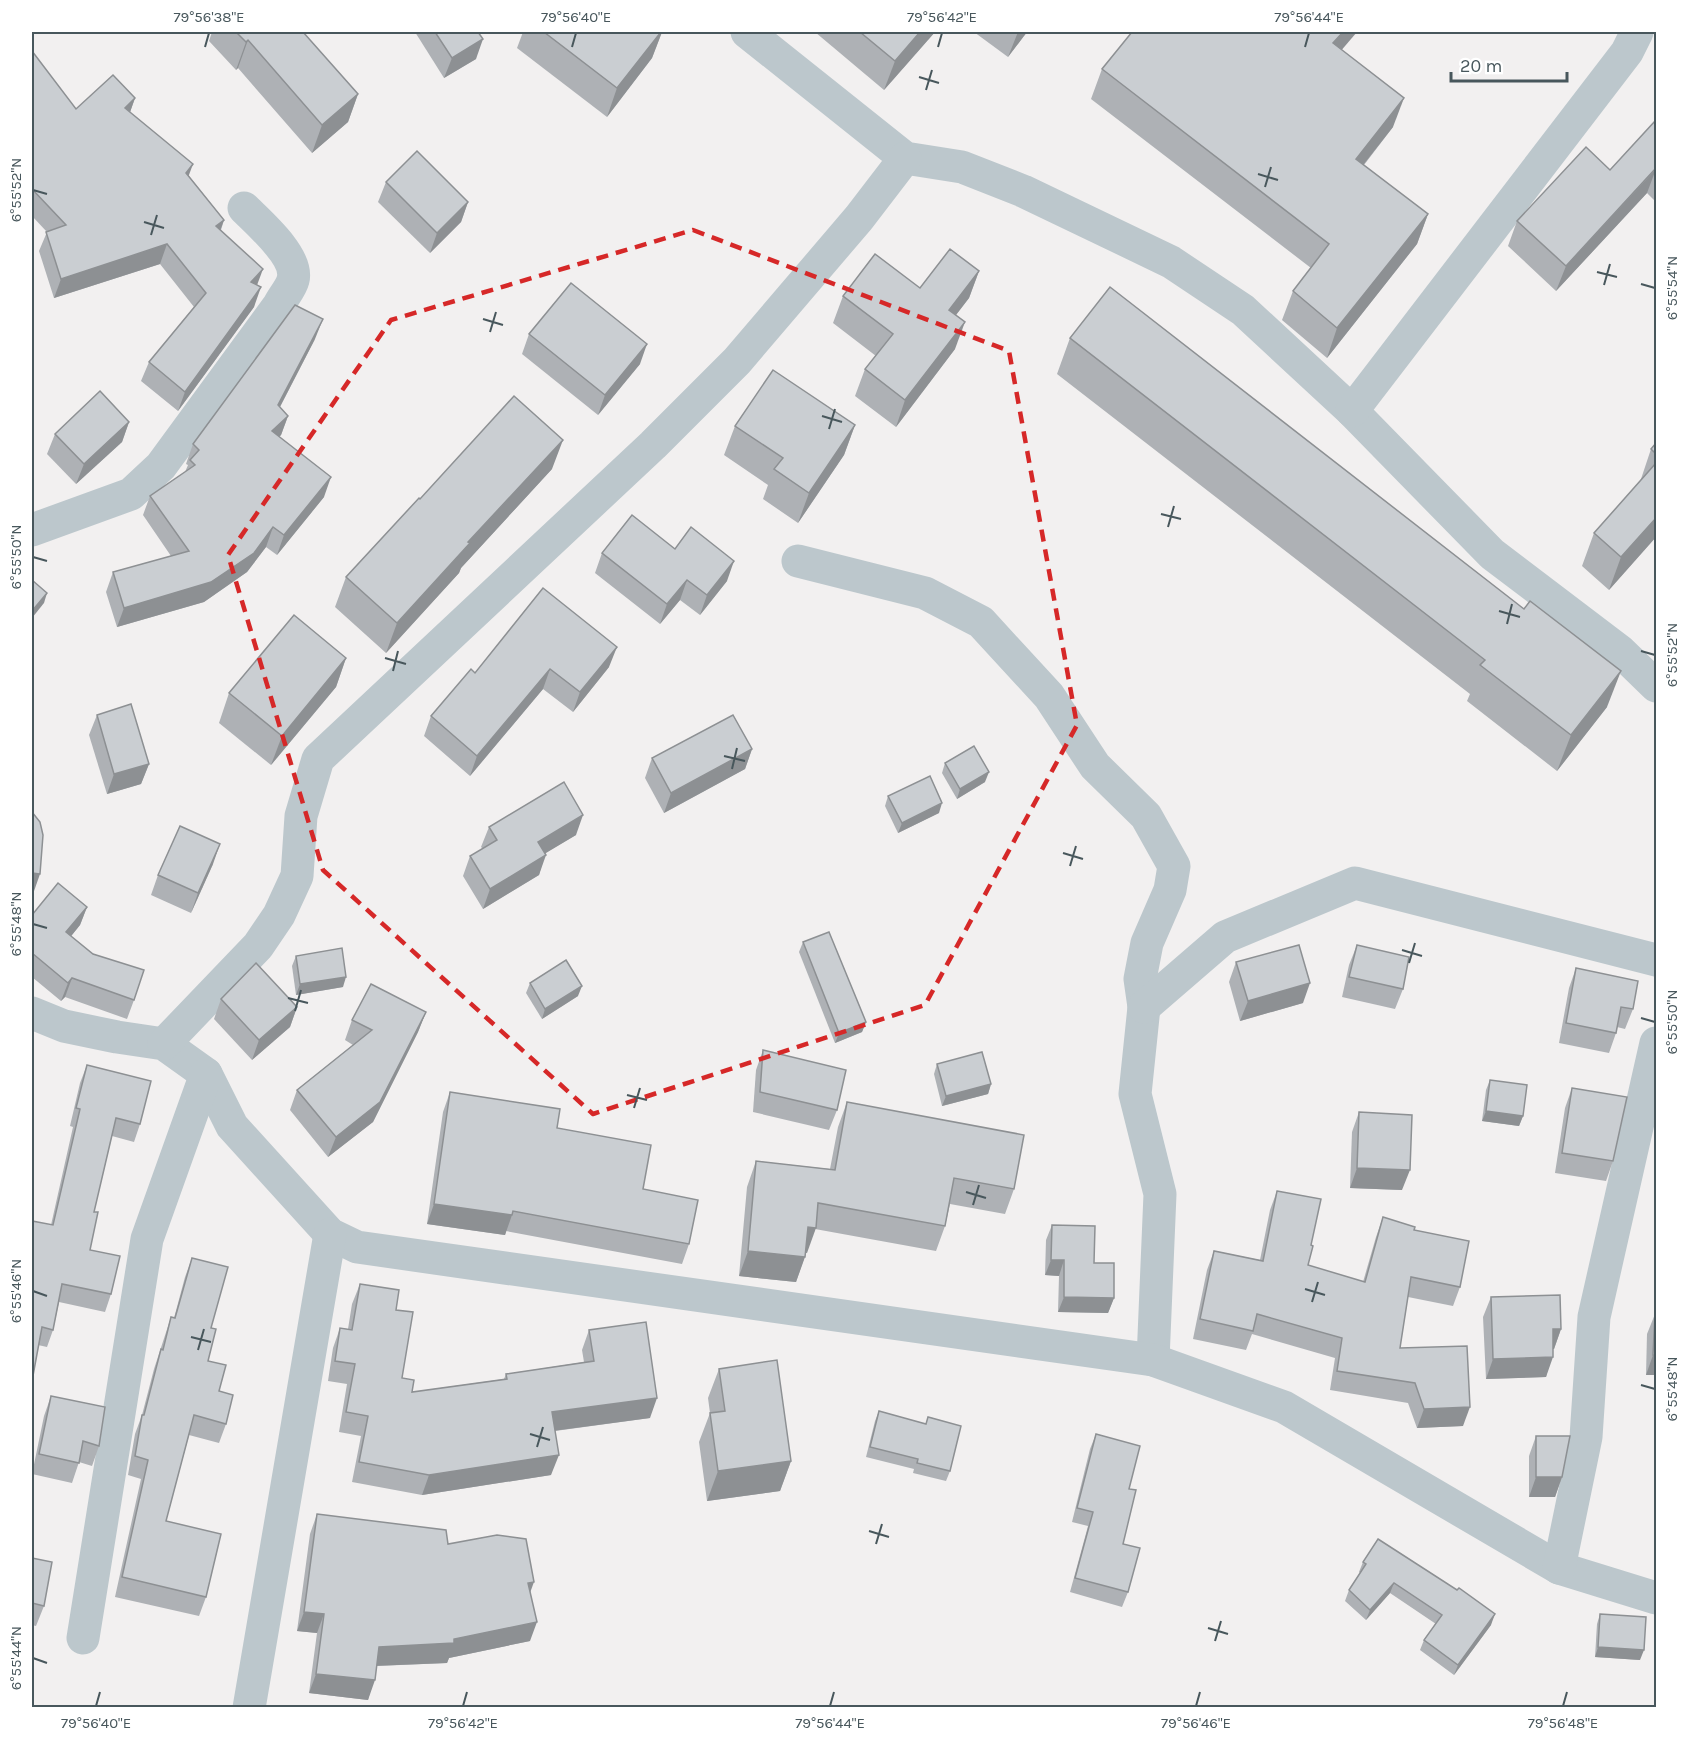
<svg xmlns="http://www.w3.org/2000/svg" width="1688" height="1739" viewBox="0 0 1688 1739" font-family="Karla,sans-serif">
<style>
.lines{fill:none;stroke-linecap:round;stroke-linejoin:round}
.street{stroke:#bcc7cc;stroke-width:33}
.wall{fill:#aeb1b5}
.shaded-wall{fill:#8d9093}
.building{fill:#caced2;stroke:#8d9093;stroke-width:1.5}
.marked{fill:none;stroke:#d62828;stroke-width:4.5;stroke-dasharray:12 8;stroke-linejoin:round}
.ticks{fill:none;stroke:#48575c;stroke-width:2}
.neatline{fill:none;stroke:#48575c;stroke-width:2}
.ticks-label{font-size:15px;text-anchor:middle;fill:#48575c}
</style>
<rect width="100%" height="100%" fill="#f2f0f0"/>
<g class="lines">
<!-- street -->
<g class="street">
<path d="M747 32 905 158 962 167 1023 191 1171 262 1243 310 1352 411 1492 554 1621 652 1656 686"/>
<path d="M1352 411 1627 52 1637 32"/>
<path d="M32 530 131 494 161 466 279 305C283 297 291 288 293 280 299 257 259 223 244 208"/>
<path d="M798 561 925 593 981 622 1049 696 1095 766 1146 816 1174 866 1170 890 1147 943 1140 979 1144 1007 1135 1094 1160 1194 1153 1360"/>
<path d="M1144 1007 1225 937 1355 883 1656 960"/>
<path d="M32 1013 64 1026 117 1037 164 1044 206 1074 232 1126 330 1234 357 1247 1153 1360 1284 1407 1559 1568 1656 1598"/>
<path d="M164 1044 258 946 279 915 297 876 301 816 318 759 653 445 737 361 859 218 905 158"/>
<path d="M1559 1568 1586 1437 1594 1317 1656 1043"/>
<path d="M83 1638 147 1239 206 1074"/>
<path d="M249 1708 330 1234"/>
</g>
</g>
<!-- wall -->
<g class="wall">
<path d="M212 32H303L358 94 348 122 312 153 238 68 236 70 209 41Z"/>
<path d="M415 32H478L476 59 444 78Z"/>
<path d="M523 32H662L652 58 607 117 517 48Z"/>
<path d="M815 32H935L884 90Z"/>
<path d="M974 32H1027L1008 57Z"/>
<path d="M1342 50 1393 127 1364 165 1428 214 1417 244 1327 358 1282 320 1293 291 1311 268 1091 99 1102 69Z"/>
<path d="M32 51 76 109 135 98 130 112 189 176 224 220 221 230 257 285 254 307 178 411 141 381 149 362 194 307 160 264 54 298 39 251 47 232 32 216Z"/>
<path d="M1656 120V202L1647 193 1556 291 1508 246 1517 221 1610 170Z"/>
<path d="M386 182 468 202 461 222 430 253 378 202Z"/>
<path d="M979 271 969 298 956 315 955 349 896 427 855 396 865 369 876 356 833 323 843 296 920 288Z"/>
<path d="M529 334 640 364 598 415 522 354Z"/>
<path d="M1070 338 1607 707 1557 771 1467 701 1470 694 1057 374Z"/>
<path d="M315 339 280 407 288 416 281 435 279 437 324 497 277 555 266 547 247 572 204 602 117 627 106 592 113 572 171 556 143 515 150 496 185 472 188 465 186 464 193 444Z"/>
<path d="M129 422 122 442 76 484 47 454 55 434Z"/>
<path d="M855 425 844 455 798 523 763 499 768 485 724 455 735 426Z"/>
<path d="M1656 443V537L1609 590 1582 566 1594 533 1640 482 1651 449Z"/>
<path d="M552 469 461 568 459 573 386 653 335 607 346 577 420 499Z"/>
<path d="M602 553 727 581 700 615 680 600 660 624 595 573Z"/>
<path d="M543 588 609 667 573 712 543 689 470 776 424 736 431 716 475 673Z"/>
<path d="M346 658 336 687 271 765 219 723 229 693Z"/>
<path d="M97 715 149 764 141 784 107 794 89 735Z"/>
<path d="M752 749 745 769 664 813 645 778 652 758Z"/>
<path d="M945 763 985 782 957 799 942 773Z"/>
<path d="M888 796 939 813 898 833 885 806Z"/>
<path d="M489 827 576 835 545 853 539 875 483 909 463 876 470 856 483 849 481 847Z"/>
<path d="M213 864 191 913 151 895 158 875Z"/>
<path d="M87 907 80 925 71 936 134 1000 127 1019 65 997 61 1001 32 977V915Z"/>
<path d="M803 942 866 1022 862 1032 835 1043 799 952Z"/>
<path d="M1357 945 1403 989 1395 1009 1342 997 1349 965Z"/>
<path d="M296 956 343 987 296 995 292 966Z"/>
<path d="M1236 962 1303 1003 1240 1021 1229 982Z"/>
<path d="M1576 968 1633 1009 1625 1029 1617 1027 1616 1033 1609 1053 1559 1043 1569 988Z"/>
<path d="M530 983 578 996 542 1019 526 993Z"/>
<path d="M221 999 297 1007 290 1027 252 1060 214 1019Z"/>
<path d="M426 1012 418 1032 373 1122 328 1157 290 1110 297 1090 353 1045 345 1040 352 1020Z"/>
<path d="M763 1050 837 1110 829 1130 753 1112 756 1070Z"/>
<path d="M937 1064 991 1084 988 1094 942 1106 934 1074Z"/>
<path d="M87 1065 140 1124 134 1142 112 1136 94 1212 90 1250 111 1294 105 1312 59 1302 53 1330 47 1347 38 1345 51 1225 73 1127 70 1126 80 1083Z"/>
<path d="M1490 1080 1523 1116 1519 1126 1482 1121 1486 1090Z"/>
<path d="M1572 1088 1613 1161 1606 1181 1555 1173 1565 1108Z"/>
<path d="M450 1092 557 1128 643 1189 689 1244 682 1264 506 1231 505 1235 427 1224 443 1112Z"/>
<path d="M847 1102 1014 1189 1005 1214 950 1204 945 1226 936 1251 815 1229 806 1253 796 1282 739 1276 747 1187 756 1161 830 1169 838 1127Z"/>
<path d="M1359 1112 1402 1190 1350 1188 1352 1132Z"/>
<path d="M1277 1191 1311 1245 1308 1265 1363 1282 1376 1237 1383 1217 1414 1230 1460 1287 1453 1306 1408 1297 1400 1348 1463 1426 1417 1428 1408 1403 1330 1390 1335 1358 1252 1334 1246 1350 1193 1339 1207 1270 1214 1251 1260 1260 1270 1210Z"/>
<path d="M1052 1225 1094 1263 1114 1298 1108 1313 1058 1312 1059 1276 1045 1275 1046 1240Z"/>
<path d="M192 1258 211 1328 208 1361 219 1391 226 1424 219 1443 189 1435 166 1521 206 1597 199 1616 115 1597 141 1479 128 1475 135 1434 142 1415 154 1369 171 1317 174 1318 185 1277Z"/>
<path d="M360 1284 396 1310 402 1378 412 1392 504 1379 506 1374 584 1362 582 1350 589 1330 650 1418 555 1431 551 1475 422 1495 352 1482 361 1436 339 1432 347 1384 328 1381 333 1348 340 1328 348 1329 352 1304Z"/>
<path d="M1491 1297 1561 1329 1554 1349H1553L1546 1377 1486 1379 1483 1317Z"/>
<path d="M1655 1314H1656V1375H1646L1647 1334Z"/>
<path d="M719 1369 791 1461 780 1491 707 1501 699 1442 710 1413 708 1398Z"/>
<path d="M51 1396 99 1446 92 1466 79 1462 72 1483 32 1474 44 1416Z"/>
<path d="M879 1411 926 1424 928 1417 950 1471 946 1481 913 1473 914 1469 866 1457 875 1421Z"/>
<path d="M1096 1434 1129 1489 1123 1544 1128 1592 1122 1607 1070 1592 1088 1526 1072 1522 1090 1449Z"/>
<path d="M1536 1436 1562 1477 1555 1497H1529V1456Z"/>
<path d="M317 1514 448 1544 530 1592V1641L449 1658 447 1663 377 1666 368 1700 309 1693 317 1633 297 1631 310 1534Z"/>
<path d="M32 1558 44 1606 36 1626 32 1625Z"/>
<path d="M1363 1562 1491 1625 1454 1675 1420 1650 1424 1640 1436 1624 1390 1593 1366 1620 1345 1601 1349 1590 1360 1573 1359 1572Z"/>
<path d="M1600 1614 1640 1660 1595 1657 1597 1624Z"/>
</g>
<!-- shaded-wall -->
<g class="shaded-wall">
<path d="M661 32H662L652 58 607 117 617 88Z"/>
<path d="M920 32H935L884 90 895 61Z"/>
<path d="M1018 32H1027L1008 57Z"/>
<path d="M1343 32H1357L1322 73 1333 43Z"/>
<path d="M483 39 476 59 444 78 452 58Z"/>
<path d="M248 40 238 68 236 70 246 42Z"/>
<path d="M358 94 348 122 312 153 322 125Z"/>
<path d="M135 98 128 118 125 108Z"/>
<path d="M1404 98 1393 127 1345 188 1356 159Z"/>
<path d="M193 164 186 183V173Z"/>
<path d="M1656 169 1647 193 1556 291 1566 266Z"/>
<path d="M468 202 461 222 430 253 437 233Z"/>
<path d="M1428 214 1417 244 1327 358 1337 328Z"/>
<path d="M224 220 217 239 216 226Z"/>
<path d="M167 244 160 264 54 298 61 279Z"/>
<path d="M263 269 256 288 251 282Z"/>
<path d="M979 271 969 298 939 337 949 310Z"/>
<path d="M261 287 254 307 178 411 185 392Z"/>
<path d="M323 319 315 339 271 424 278 405Z"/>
<path d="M965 322 955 349 896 427 905 400Z"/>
<path d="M647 344 640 364 598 415 605 395Z"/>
<path d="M288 416 281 435 265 450 272 431Z"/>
<path d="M129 422 122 442 76 484 84 464Z"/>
<path d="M855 425 844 455 798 523 809 493Z"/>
<path d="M563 440 552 469 461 568 459 573 386 653 397 623 468 542Z"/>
<path d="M331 477 324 497 277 555 284 535Z"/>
<path d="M1656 518V537L1609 590 1621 557Z"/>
<path d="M273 527 266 547 247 572 204 602 117 627 124 608Z"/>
<path d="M734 561 727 581 700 615 707 595Z"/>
<path d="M687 580 680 600 660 624 667 604Z"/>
<path d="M47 593 44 603 32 618V611Z"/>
<path d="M617 647 609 667 573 712 580 692Z"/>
<path d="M346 658 336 687 271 765 282 736Z"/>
<path d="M550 669 543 689 470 776 477 756Z"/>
<path d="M1621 671 1607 707 1557 771 1571 735Z"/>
<path d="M752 749 745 769 664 813 671 793Z"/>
<path d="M149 764 141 784 107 794 114 774Z"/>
<path d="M989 772 985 782 957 799 960 789Z"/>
<path d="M942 803 939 813 898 833 902 823Z"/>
<path d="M583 815 576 835 531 862 538 842Z"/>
<path d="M220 844 213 864 191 913 198 893Z"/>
<path d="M546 855 539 875 483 909 490 889Z"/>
<path d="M32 873 40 874 33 894H32Z"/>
<path d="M87 907 80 925 60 950 66 932Z"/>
<path d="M346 977 343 987 296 995 300 984Z"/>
<path d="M72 978 65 997 61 1001 68 983Z"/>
<path d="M1310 983 1303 1003 1240 1021 1248 1001Z"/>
<path d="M582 986 578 996 542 1019 545 1009Z"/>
<path d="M297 1007 290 1027 252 1060 259 1040Z"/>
<path d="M426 1012 418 1032 373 1122 328 1157 336 1137Z"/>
<path d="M866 1022 862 1032 835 1043 839 1033Z"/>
<path d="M991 1084 988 1094 942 1106 946 1096Z"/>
<path d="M1486 1111 1523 1116 1519 1126 1482 1121Z"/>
<path d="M1357 1168 1410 1170 1402 1190 1350 1188Z"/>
<path d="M434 1204 512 1215 505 1235 427 1224Z"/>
<path d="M808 1227 816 1228 807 1253 799 1252Z"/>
<path d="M748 1251 805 1257 796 1282 739 1276Z"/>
<path d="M1051 1260H1064L1059 1276 1045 1275Z"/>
<path d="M1064 1297 1114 1298 1108 1313 1058 1312Z"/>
<path d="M1553 1329H1561L1554 1349H1545Z"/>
<path d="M1653 1355H1656V1375H1646Z"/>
<path d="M1553 1357 1546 1377 1486 1379 1493 1359Z"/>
<path d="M657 1398 650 1418 545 1432 552 1412Z"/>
<path d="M1470 1407 1463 1426 1417 1428 1424 1409Z"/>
<path d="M559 1455 551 1475 422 1495 429 1475Z"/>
<path d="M791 1461 780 1491 707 1501 718 1471Z"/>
<path d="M1536 1477H1562L1555 1497H1529Z"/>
<path d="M534 1582 527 1601 528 1583Z"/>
<path d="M1394 1583 1390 1593 1366 1620 1370 1610Z"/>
<path d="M304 1612 324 1614 317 1633 297 1631Z"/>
<path d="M1495 1614 1491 1625 1454 1675 1458 1665Z"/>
<path d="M537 1622 530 1641 449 1658 447 1663 372 1666 379 1647 454 1639Z"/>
<path d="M1598 1647 1644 1650 1640 1660 1595 1657Z"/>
<path d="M316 1674 375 1680 368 1700 309 1693Z"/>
</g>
<!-- building -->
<g class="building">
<path d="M236 32H303L358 94 322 125 248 40 246 42Z"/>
<path d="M435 32H478L483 39 452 58Z"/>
<path d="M544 32H661L617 88Z"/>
<path d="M860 32H920L895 61Z"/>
<path d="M1132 32H1343L1333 43 1404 98 1356 159 1428 214 1337 328 1293 291 1329 244 1102 69Z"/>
<path d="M32 51 76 109 113 75 135 98 125 108 193 164 186 173 224 220 216 226 263 269 251 282 261 287 185 392 149 362 206 293 167 244 61 279 46 232 66 225 32 189Z"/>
<path d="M1656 120V168L1566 266 1517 221 1586 147 1610 170Z"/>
<path d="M417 151 468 202 437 233 386 182Z"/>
<path d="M950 249 979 271 949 310 965 322 905 400 865 369 893 334 843 296 875 254 920 288Z"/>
<path d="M571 283 647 344 605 395 529 334Z"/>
<path d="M1110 287 1524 609 1530 601 1621 671 1571 735 1480 665 1485 660 1070 338Z"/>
<path d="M295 305 323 319 278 405 288 416 272 431 331 477 284 535 273 527 254 553 211 582 124 608 113 572 189 551 150 496 195 465 190 460 199 450 193 444Z"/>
<path d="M773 370 855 425 809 493 774 469 783 458 735 426Z"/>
<path d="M100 391 129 422 84 464 55 434Z"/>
<path d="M514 396 563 440 468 542 470 543 397 623 346 577 419 498 420 499Z"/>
<path d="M1656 443V454L1651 449Z"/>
<path d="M1656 463V518L1621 557 1594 533Z"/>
<path d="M632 515 675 549 691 527 734 561 707 595 687 580 667 604 602 553Z"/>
<path d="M32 580 47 593 32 611Z"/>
<path d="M543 588 617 647 580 692 550 669 477 756 431 716 471 669 475 673Z"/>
<path d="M294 615 346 658 282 736 229 693Z"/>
<path d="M131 704 149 764 114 774 97 715Z"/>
<path d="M733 715 752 749 671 793 652 758Z"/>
<path d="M974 746 989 772 960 789 945 763Z"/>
<path d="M930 776 942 803 902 823 888 796Z"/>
<path d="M564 782 583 815 538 842 546 855 490 889 470 856 497 840 489 827Z"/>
<path d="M32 812 40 822 43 835 40 874 32 873Z"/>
<path d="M180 826 220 844 198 893 158 875Z"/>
<path d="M58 883 87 907 66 932 93 954 144 970 134 1000 72 978 68 983 32 953V915Z"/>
<path d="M829 932 866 1022 839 1033 803 942Z"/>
<path d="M1299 945 1310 983 1248 1001 1236 962Z"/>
<path d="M1357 945 1409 957 1403 989 1349 977Z"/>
<path d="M342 948 346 977 300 984 296 956Z"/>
<path d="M566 960 582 986 545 1009 530 983Z"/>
<path d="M256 963 297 1007 259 1040 221 999Z"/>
<path d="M1576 968 1638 981 1633 1009 1621 1007 1616 1033 1566 1023Z"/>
<path d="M371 984 426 1012 380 1102 336 1137 297 1090 372 1030 352 1020Z"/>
<path d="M763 1050 846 1070 837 1110 760 1092Z"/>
<path d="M982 1052 991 1084 946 1096 937 1064Z"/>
<path d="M87 1065 151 1081 140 1124 116 1118 94 1212H98L90 1250 120 1256 111 1294 62 1284 53 1330 42 1327 32 1381V1221L53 1225 80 1109 76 1108Z"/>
<path d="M1490 1080 1527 1085 1523 1116 1486 1111Z"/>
<path d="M1572 1088 1627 1097 1613 1161 1562 1153Z"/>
<path d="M450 1092 560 1109 557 1128 651 1145 643 1189 698 1200 689 1244 513 1211 512 1215 434 1204Z"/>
<path d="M847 1102 1024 1135 1014 1189 954 1178 945 1226 818 1203 816 1228 808 1227 805 1257 748 1251 756 1161 835 1170Z"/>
<path d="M1359 1112 1412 1115 1410 1170 1357 1168Z"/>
<path d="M1277 1191 1321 1199 1311 1245 1313 1246 1308 1265 1365 1282 1383 1217 1415 1227 1414 1230 1469 1241 1460 1287 1411 1277 1400 1348 1467 1346 1470 1407 1424 1409 1415 1383 1337 1371 1342 1338 1257 1314 1253 1331 1200 1319 1214 1251 1263 1261Z"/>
<path d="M1052 1225 1095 1226 1094 1263H1114V1298L1064 1297V1260H1051Z"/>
<path d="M192 1258 228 1267 211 1328 216 1329 208 1361 226 1365 219 1391 233 1395 226 1424 194 1415 166 1521 221 1534 206 1597 122 1577 148 1460 135 1456 142 1415H144L161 1349 163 1350 171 1317 175 1318Z"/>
<path d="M360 1284 399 1290 396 1310 413 1312 402 1378 414 1380 412 1392 507 1379 506 1374 594 1361 589 1330 646 1322 657 1398 552 1412 559 1455 429 1475 359 1462 368 1416 346 1412 355 1364 335 1361 340 1328 352 1330Z"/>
<path d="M1560 1295 1561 1329H1553V1357L1493 1359 1491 1297Z"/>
<path d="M1655 1314H1656V1355H1653Z"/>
<path d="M777 1360 791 1461 718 1471 710 1413 725 1411 719 1369Z"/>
<path d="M51 1396 105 1407 99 1446 83 1441 79 1463 39 1454Z"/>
<path d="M879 1411 926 1424 928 1417 961 1426 950 1471 917 1463 918 1459 870 1447Z"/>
<path d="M1096 1434 1140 1446 1129 1489 1136 1490 1123 1544 1140 1548 1128 1592 1075 1578 1093 1512 1077 1508Z"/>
<path d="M1536 1436H1570L1562 1477H1536Z"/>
<path d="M317 1514 446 1530 448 1544 497 1535 526 1539 534 1582 528 1583 537 1622 454 1639V1643L379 1647 375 1680 316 1674 324 1614 304 1612Z"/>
<path d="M1378 1539 1457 1590 1459 1588 1495 1614 1458 1665 1424 1640 1442 1615 1394 1583 1370 1610 1349 1590 1366 1564 1363 1562Z"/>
<path d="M32 1558 52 1562 44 1606 32 1603Z"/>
<path d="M1600 1614 1646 1617 1644 1650 1598 1647Z"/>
</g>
<!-- marked area -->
<path class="marked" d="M693 230 1009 351 1077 725 925 1005 593 1114 323 870 228 555 391 320Z"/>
<!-- ticks -->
<path class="ticks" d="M205 47 209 33M572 47 576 33M938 47 942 33M1305 47 1309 33M919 77 939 83M926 90 932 70M1258 174 1278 180M1265 187 1271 167M33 190 47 194M144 222 164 228M151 235 157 215M1597 272 1617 277M1641 284 1655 288M1604 285 1610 264M483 319 503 325M490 332 496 312M822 416 842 422M829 429 835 409M1161 514 1181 519M1168 527 1174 506M33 557 47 561M1499 611 1520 617M1507 624 1512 604M1641 651 1655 655M385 658 406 664M393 671 398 651M724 756 745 761M732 769 737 748M1063 853 1083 859M1070 866 1076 846M33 924 47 928M1402 950 1422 956M1409 963 1415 943M288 998 308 1003M295 1011 301 990M1641 1018 1655 1022M627 1095 647 1100M634 1108 640 1088M966 1192 986 1198M973 1205 979 1185M1305 1289 1325 1295M33 1291 47 1296M1312 1302 1318 1282M191 1337 211 1342M198 1350 204 1329M1641 1385 1655 1389M530 1434 550 1440M537 1447 543 1427M869 1531 889 1537M876 1544 882 1524M1208 1628 1228 1634M1215 1641 1221 1621M33 1658 47 1663M96 1706 100 1692M463 1706 467 1692M830 1706 834 1692M1196 1706 1200 1692M1563 1706 1567 1692"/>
<!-- border -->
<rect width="1688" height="1739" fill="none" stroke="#ffffff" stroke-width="66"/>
<!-- scale -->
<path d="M1451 72v9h116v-9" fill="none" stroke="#48575c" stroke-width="3"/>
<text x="1460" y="72" font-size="18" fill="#48575c" stroke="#ffffff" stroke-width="4.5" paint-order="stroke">20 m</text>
<rect x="33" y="33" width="1622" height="1673" class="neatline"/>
<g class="ticks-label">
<text x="209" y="22">79°56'38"E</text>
<text x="576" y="22">79°56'40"E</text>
<text x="942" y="22">79°56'42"E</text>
<text x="1309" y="22">79°56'44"E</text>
<text transform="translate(16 190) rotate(-90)" y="5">6°55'52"N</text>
<text transform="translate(1672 288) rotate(-90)" y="5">6°55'54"N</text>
<text transform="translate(16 557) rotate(-90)" y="5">6°55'50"N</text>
<text transform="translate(1672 655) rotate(-90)" y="5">6°55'52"N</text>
<text transform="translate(16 924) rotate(-90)" y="5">6°55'48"N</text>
<text transform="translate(1672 1022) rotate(-90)" y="5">6°55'50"N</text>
<text transform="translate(16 1291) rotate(-90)" y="5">6°55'46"N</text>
<text transform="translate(1672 1389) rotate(-90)" y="5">6°55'48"N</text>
<text transform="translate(16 1658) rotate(-90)" y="5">6°55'44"N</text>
<text x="96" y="1728">79°56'40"E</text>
<text x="463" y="1728">79°56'42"E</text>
<text x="830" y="1728">79°56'44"E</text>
<text x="1196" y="1728">79°56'46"E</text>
<text x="1563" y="1728">79°56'48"E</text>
</g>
</svg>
